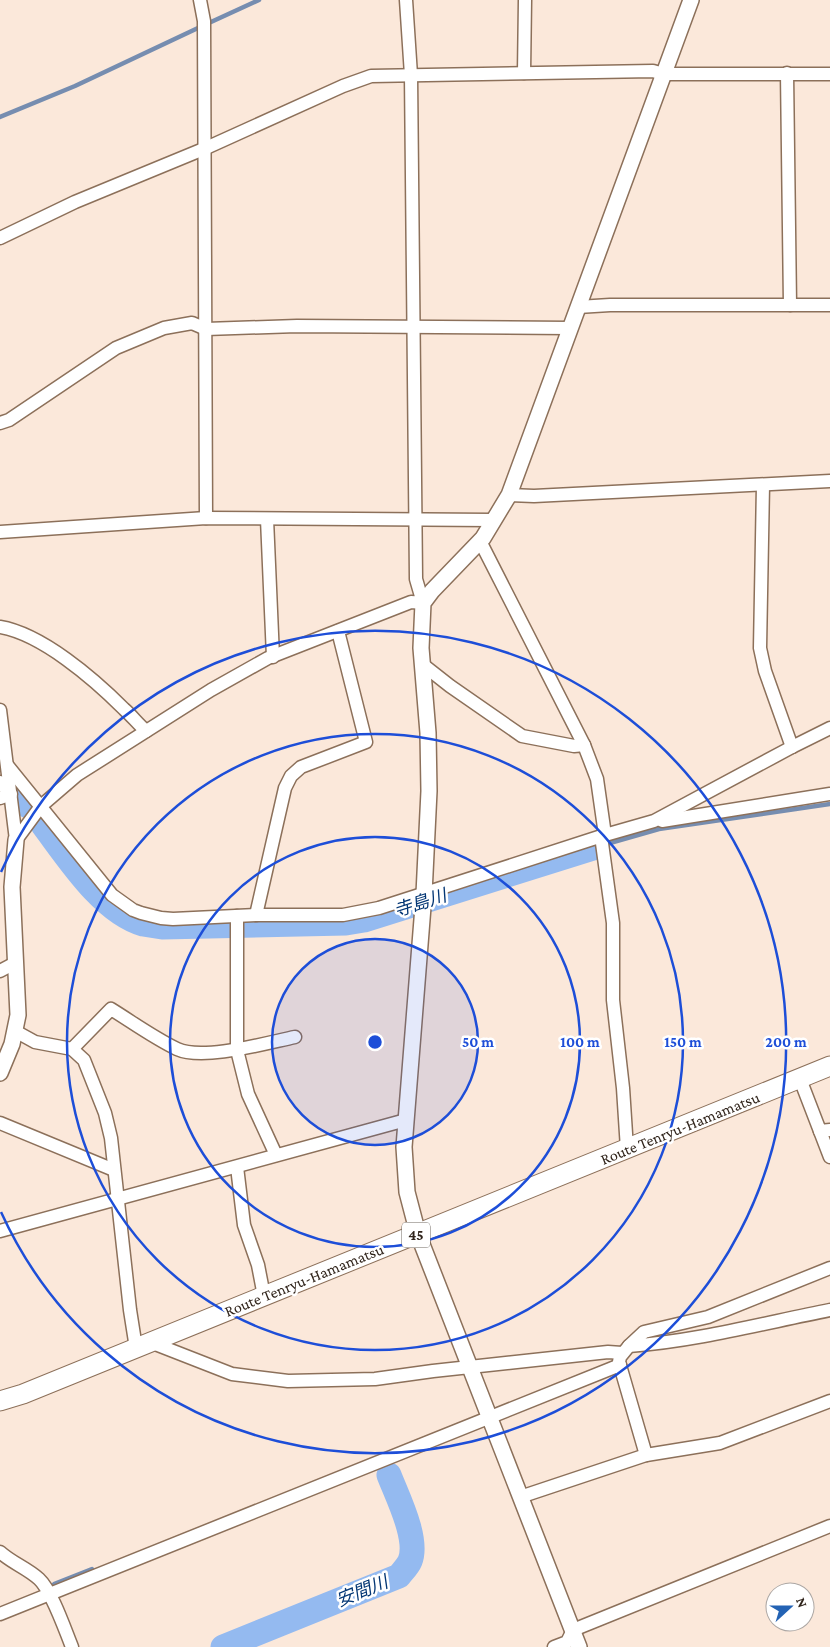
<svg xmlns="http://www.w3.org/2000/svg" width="830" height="1647" viewBox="0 0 830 1647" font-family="'Crimson Pro','Noto Sans JP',serif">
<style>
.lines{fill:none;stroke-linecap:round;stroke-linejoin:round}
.stream{stroke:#768db0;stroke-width:4.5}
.river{stroke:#94baf0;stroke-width:25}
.minor-casing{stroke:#8c705a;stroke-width:15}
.tertiary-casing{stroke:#8c705a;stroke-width:18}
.primary-casing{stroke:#8c705a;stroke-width:21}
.minor{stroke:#fff;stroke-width:12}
.tertiary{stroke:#fff;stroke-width:15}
.primary{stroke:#fff;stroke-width:19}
.ring{fill:none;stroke:#1d4ed8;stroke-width:2.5}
.labels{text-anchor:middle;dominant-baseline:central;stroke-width:5;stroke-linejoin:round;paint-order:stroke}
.shield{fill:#fff;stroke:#6e665f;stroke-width:1}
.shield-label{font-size:15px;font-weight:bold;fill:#30241b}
.street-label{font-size:16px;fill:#30241b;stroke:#fff}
.water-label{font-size:18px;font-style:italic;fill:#033674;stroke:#fff}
.centre{fill:#1d4ed8;stroke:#fff;stroke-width:2.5}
.ring-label{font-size:15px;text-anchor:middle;font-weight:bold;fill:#1d4ed8;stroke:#fff;stroke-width:5;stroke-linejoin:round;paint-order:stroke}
</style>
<rect width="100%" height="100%" fill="#fbe8da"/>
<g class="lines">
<!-- stream -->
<g class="stream">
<path d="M211 22 259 0"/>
<path d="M0 117 75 86 198 28"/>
<path d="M596 847 659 829 830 804"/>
<path d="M54 1584 92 1569"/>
</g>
<!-- river -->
<g class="river">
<path d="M16 791 28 806"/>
<path d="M43 825C68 858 102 912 143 924 149 925 156 926 162 927L346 923 364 920 596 847"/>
<path d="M223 1647 399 1576C402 1572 408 1566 410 1561 419 1539 397 1496 389 1475"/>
</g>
<!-- minor casing -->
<g class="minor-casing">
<g id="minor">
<path d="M200 0 204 21 206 518"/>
<path d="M524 73 525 0"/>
<path d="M787 73 790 305"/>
<path d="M0 238 75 202 206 148 343 86 371 76 653 71 663 74H830"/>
<path d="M578 307 610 305H830"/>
<path d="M0 423 9 420 116 348 164 328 192 323 206 329 297 326 570 328"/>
<path d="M763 485 760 648 765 671 792 747"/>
<path d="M509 495 534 496 830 481"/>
<path d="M267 519 273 657"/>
<path d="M0 532 206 518 492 520"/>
<path d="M480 541 584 745"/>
<path d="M0 627C42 634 94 679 124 709 132 716 138 724 146 731"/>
<path d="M422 664 450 686 522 736 574 746 584 745 597 779 605 835"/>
<path d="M0 710 16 840"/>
<path d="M7 765 112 895 133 910 141 913 161 918 173 919 256 915H343L379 908 605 835 654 821 792 747 830 728"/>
<path d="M0 782 11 794 0 798"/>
<path d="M662 821 830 794"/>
<path d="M601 836 613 923V1000L623 1088 627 1149"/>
<path d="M16 840 41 806 77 775 211 690 268 658 411 602 423 603 416 579 411 75 406 0"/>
<path d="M256 915 285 788 291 776 301 767 366 742 338 631"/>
<path d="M237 916V1050L248 1094 276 1155"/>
<path d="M0 971 15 963"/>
<path d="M15 1031 35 1042 72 1049 84 1060 105 1113 111 1138 130 1310 136 1348"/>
<path d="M72 1049 111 1009C132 1022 154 1038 177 1049 203 1061 266 1043 295 1037"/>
<path d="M800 1079 820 1131 830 1130"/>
<path d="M0 1123 114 1170"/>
<path d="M820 1131 830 1157"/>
<path d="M237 1167 244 1225 258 1265 264 1296"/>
<path d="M0 1231 406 1120"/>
<path d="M150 1342 232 1374 288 1381 375 1379 433 1371 608 1352 622 1353"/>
<path d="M629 1346 644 1332 708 1317 830 1268"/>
<path d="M646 1455 619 1362 620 1357 629 1346C697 1341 764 1323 830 1310"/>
<path d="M520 1497 646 1455 720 1443 830 1401"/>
<path d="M0 1552C12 1563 27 1568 39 1579 52 1591 65 1630 72 1647"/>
<path d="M0 1614 620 1365"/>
<path d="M554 1647 567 1642 573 1630 830 1526"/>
</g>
</g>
<!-- tertiary casing -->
<g class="tertiary-casing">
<g id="tertiary">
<path d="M0 1073 12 1044 18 1015 12 887 16 840"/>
<path d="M579 1647 418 1234 407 1192 404 1147 424 894 429 791 428 733 421 648 423 603 432 591 483 538 509 495 691 0"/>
</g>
</g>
<!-- primary casing -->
<g class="primary-casing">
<path id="primary" d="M0 1401 23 1394 830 1066"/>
</g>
<!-- minor -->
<use href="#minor" class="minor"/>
<!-- tertiary -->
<use href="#tertiary" class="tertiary"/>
<!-- primary -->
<use href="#primary" class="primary"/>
</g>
<!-- distance rings -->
<circle cx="375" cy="1042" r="103" fill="#1d4ed8" fill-opacity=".12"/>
<g class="ring">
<circle cx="375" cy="1042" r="103"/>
<circle cx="375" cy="1042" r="205"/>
<circle cx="375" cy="1042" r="308"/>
<path d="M1 872A411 411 0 1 1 1 1212"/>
</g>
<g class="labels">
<!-- shield labels -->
<rect class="shield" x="402" y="1222.5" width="28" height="25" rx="4"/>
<g class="shield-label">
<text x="416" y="1235">45</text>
</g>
<!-- street labels -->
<g class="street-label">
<text transform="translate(680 1128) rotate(-22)">Route Tenryu-Hamamatsu</text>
<text transform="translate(304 1280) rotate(-22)">Route Tenryu-Hamamatsu</text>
</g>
<!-- water labels -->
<g class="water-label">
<text transform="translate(420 903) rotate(-18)">寺島川</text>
<text transform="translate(362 1591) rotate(-22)">安間川</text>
</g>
</g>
<circle cx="375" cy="1042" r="8" class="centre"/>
<g class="ring-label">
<text x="478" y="1047">50 m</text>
<text x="580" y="1047">100 m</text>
<text x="683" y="1047">150 m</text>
<text x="786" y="1047">200 m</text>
</g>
<!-- north arrow -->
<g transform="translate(790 1607) rotate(69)"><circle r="24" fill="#ffffff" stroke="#aca7a4"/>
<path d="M0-4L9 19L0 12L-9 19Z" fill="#2463b4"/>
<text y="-8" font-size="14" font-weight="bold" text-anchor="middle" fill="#30241b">N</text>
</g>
</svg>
